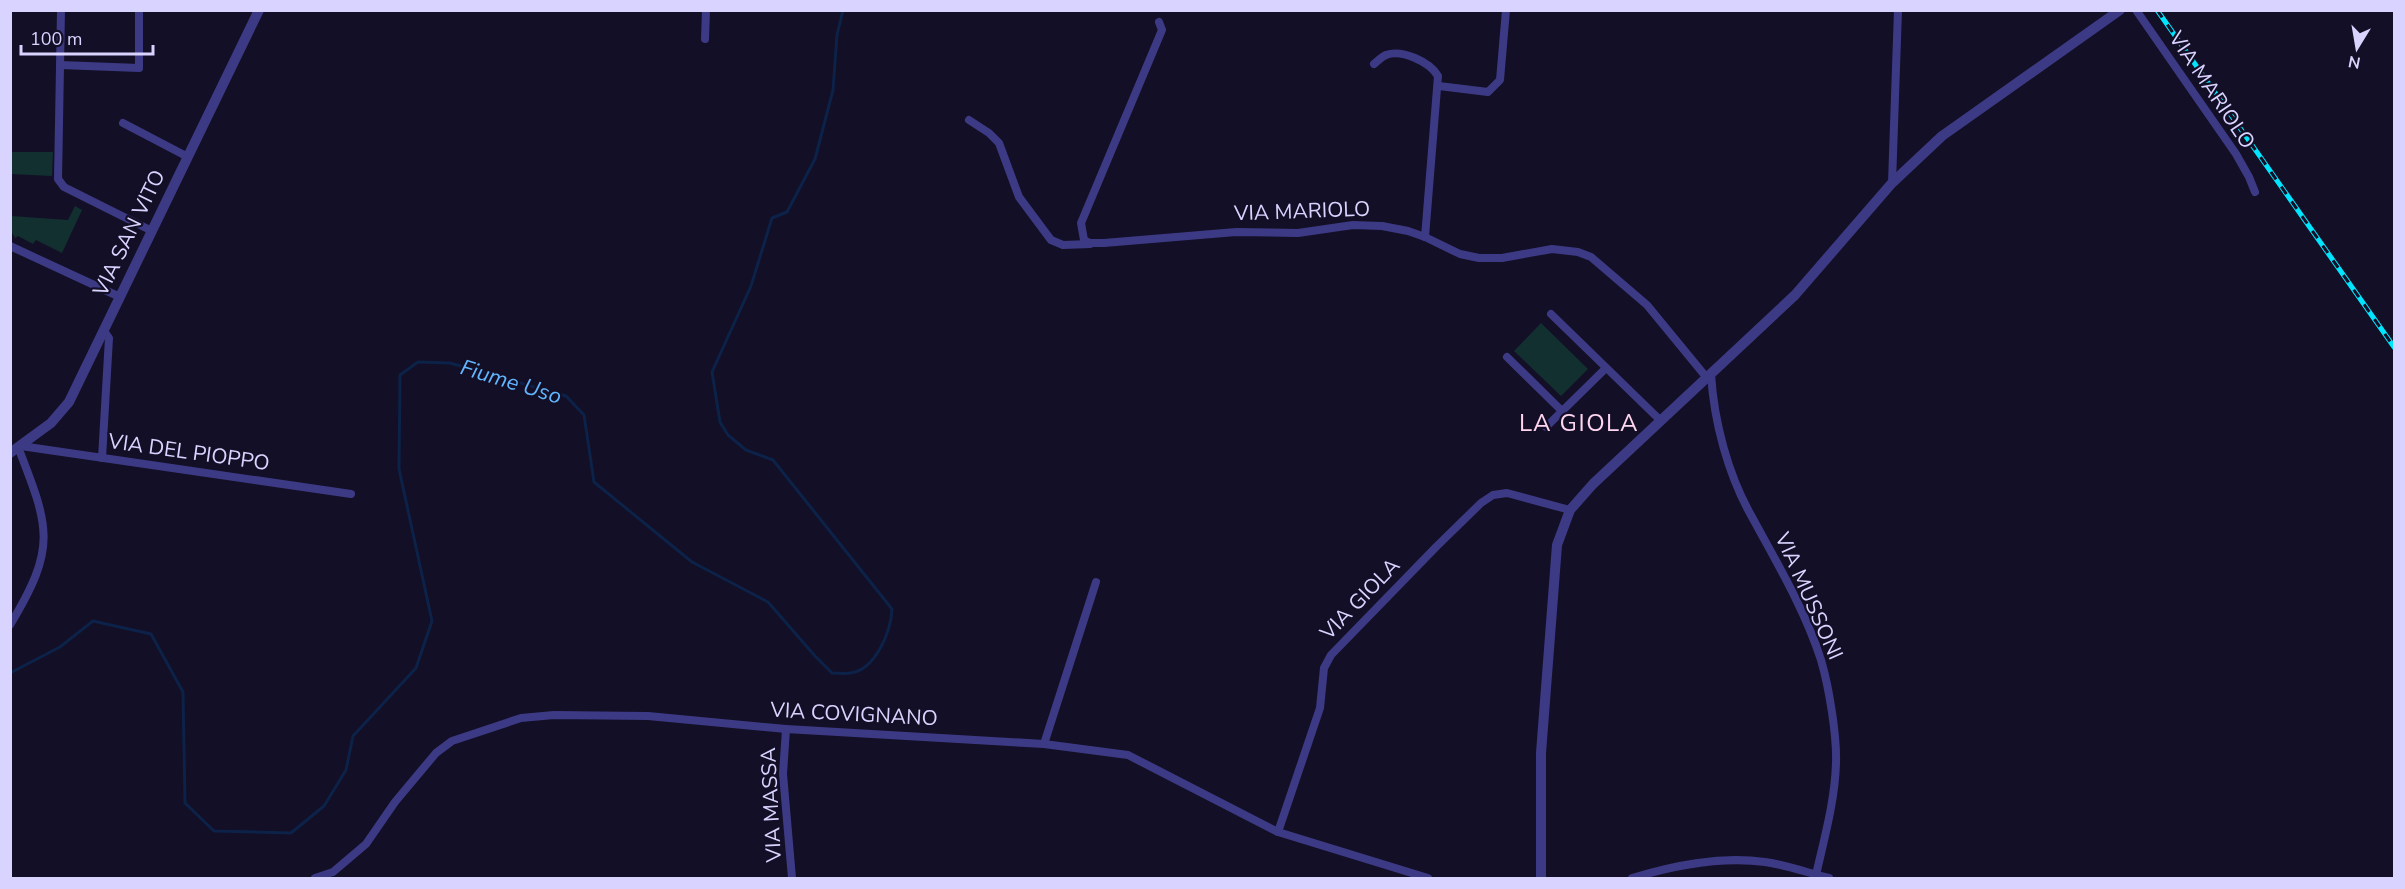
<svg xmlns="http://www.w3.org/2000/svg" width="2405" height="889" viewBox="0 0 2405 889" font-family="'Nunito Sans',sans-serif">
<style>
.green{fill:#12302f}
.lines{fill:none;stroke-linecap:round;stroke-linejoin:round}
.stream{stroke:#0c2248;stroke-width:3}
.minor{stroke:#3d3a85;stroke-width:8}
.tertiary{stroke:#3d3a85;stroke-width:10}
.rail-casing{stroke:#00e5ff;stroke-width:5}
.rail{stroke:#130f26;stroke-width:3;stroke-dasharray:9;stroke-linecap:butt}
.labels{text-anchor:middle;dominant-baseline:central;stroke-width:4.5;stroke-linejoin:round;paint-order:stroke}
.street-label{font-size:21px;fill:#d9d4ff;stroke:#130f26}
.water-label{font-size:22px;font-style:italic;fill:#62b6ff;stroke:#130f26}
.quarter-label{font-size:24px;letter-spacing:1.5px;fill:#ffd6f0;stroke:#130f26}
</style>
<rect width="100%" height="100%" fill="#130f26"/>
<!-- green -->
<g class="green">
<path d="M10 152H53L52 176 11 174Z"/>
<path d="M75 206 82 210 62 253 36 240 33 244 18 236 15 238 11 231V216L68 220Z"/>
<path d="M1541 323 1588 369 1561 396 1514 351Z"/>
</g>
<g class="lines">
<!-- stream -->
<path class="stream" d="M10 673 60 647 93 621 151 634 183 692 185 803 214 831 291 833 324 806 346 770 353 736 416 668 432 621 399 469 400 375 418 362 450 363 566 396 584 415 594 482 692 562 768 602 815 656 832 673C838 673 845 674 851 673 876 669 891 631 892 609L773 460 746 450 728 435 720 422 712 372 751 286 772 218 787 212 815 159 833 90 837 35 843 10"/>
<!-- minor -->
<g class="minor">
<path d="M61 10 58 179 64 187 152 231"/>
<path d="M2136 10 2236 154 2249 177 2255 192"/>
<path d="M1159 22 1162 30 1081 223 1084 240 1090 243H1104L1236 232 1298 233 1353 225 1382 226 1408 231 1425 237 1460 254 1479 258H1502L1552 249 1578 252 1591 257 1647 305 1707 378"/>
<path d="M705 39 706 10"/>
<path d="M1374 64C1378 61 1381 57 1386 55 1402 49 1430 62 1438 76L1425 237"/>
<path d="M60 65 139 68V10"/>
<path d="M1439 86 1488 92 1500 80 1506 10"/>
<path d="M969 120 989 133 999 143 1019 197 1051 240 1063 245 1090 244"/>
<path d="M123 123 188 157"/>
<path d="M1892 183 1898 10"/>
<path d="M10 246 120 297"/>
<path d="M1551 314 1661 421"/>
<path d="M1507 357 1562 411"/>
<path d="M1711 374C1714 422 1728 475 1752 517 1777 563 1805 610 1821 660 1829 687 1837 736 1836 763 1835 801 1824 839 1816 875"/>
<path d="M1546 427 1606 368"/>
<path d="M21 446 351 494"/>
<path d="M102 458 109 338 104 331"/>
<path d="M10 625C57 547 50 529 18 447"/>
<path d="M786 729 783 774 792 878"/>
<path d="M1044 744 1096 582"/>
<path d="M1278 832 1320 708 1324 668 1331 655 1437 546 1481 503 1493 495 1507 493 1570 510"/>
<path d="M315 878 333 872 366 844 395 802 436 753 452 741 521 718 554 715 648 716 786 729 1044 744 1128 755 1278 832 1428 878"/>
<path d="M1632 878C1675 865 1720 856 1765 862 1787 865 1808 873 1829 878"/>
</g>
<!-- tertiary -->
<g class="tertiary">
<path d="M10 453 51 423 69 402 259 10"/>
<path d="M1541 878V753L1557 545 1570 510 1593 484 1795 295 1892 183 1942 136 2120 10"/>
</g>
<!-- rail casing -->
<g class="rail-casing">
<path id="rail" d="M2157 10 2394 347"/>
</g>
<!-- rail -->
<use href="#rail" class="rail"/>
</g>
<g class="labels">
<!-- street labels -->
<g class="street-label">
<text transform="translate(2212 90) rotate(56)">VIA MARIOLO</text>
<text transform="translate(1302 211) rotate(-2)">VIA MARIOLO</text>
<text transform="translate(129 233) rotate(-64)">VIA SAN VITO</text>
<text transform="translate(189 452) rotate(8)">VIA DEL PIOPPO</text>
<text transform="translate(1809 596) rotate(66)">VIA MUSSONI</text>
<text transform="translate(1360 599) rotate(-46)">VIA GIOLA</text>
<text transform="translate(854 714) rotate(3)">VIA COVIGNANO</text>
<text transform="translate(771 805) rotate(-93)">VIA MASSA</text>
</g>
<!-- water labels -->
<g class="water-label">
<text transform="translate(511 382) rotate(17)">Fiume Uso</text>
</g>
<!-- quarter labels -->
<g class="quarter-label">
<text x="1579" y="423">LA GIOLA</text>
</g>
</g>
<!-- border -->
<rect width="2405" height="889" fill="none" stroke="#d9d4ff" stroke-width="24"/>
<!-- north arrow -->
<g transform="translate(2357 48) rotate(191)" stroke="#130f26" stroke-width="4.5" paint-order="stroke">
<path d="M0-4.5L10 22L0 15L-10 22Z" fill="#d9d4ff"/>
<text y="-9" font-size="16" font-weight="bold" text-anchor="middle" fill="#d9d4ff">N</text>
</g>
<!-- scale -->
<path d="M21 45v9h132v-9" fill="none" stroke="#d9d4ff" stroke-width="3"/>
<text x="30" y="45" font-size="18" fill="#d9d4ff" stroke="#130f26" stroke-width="4.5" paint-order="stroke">100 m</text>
</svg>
